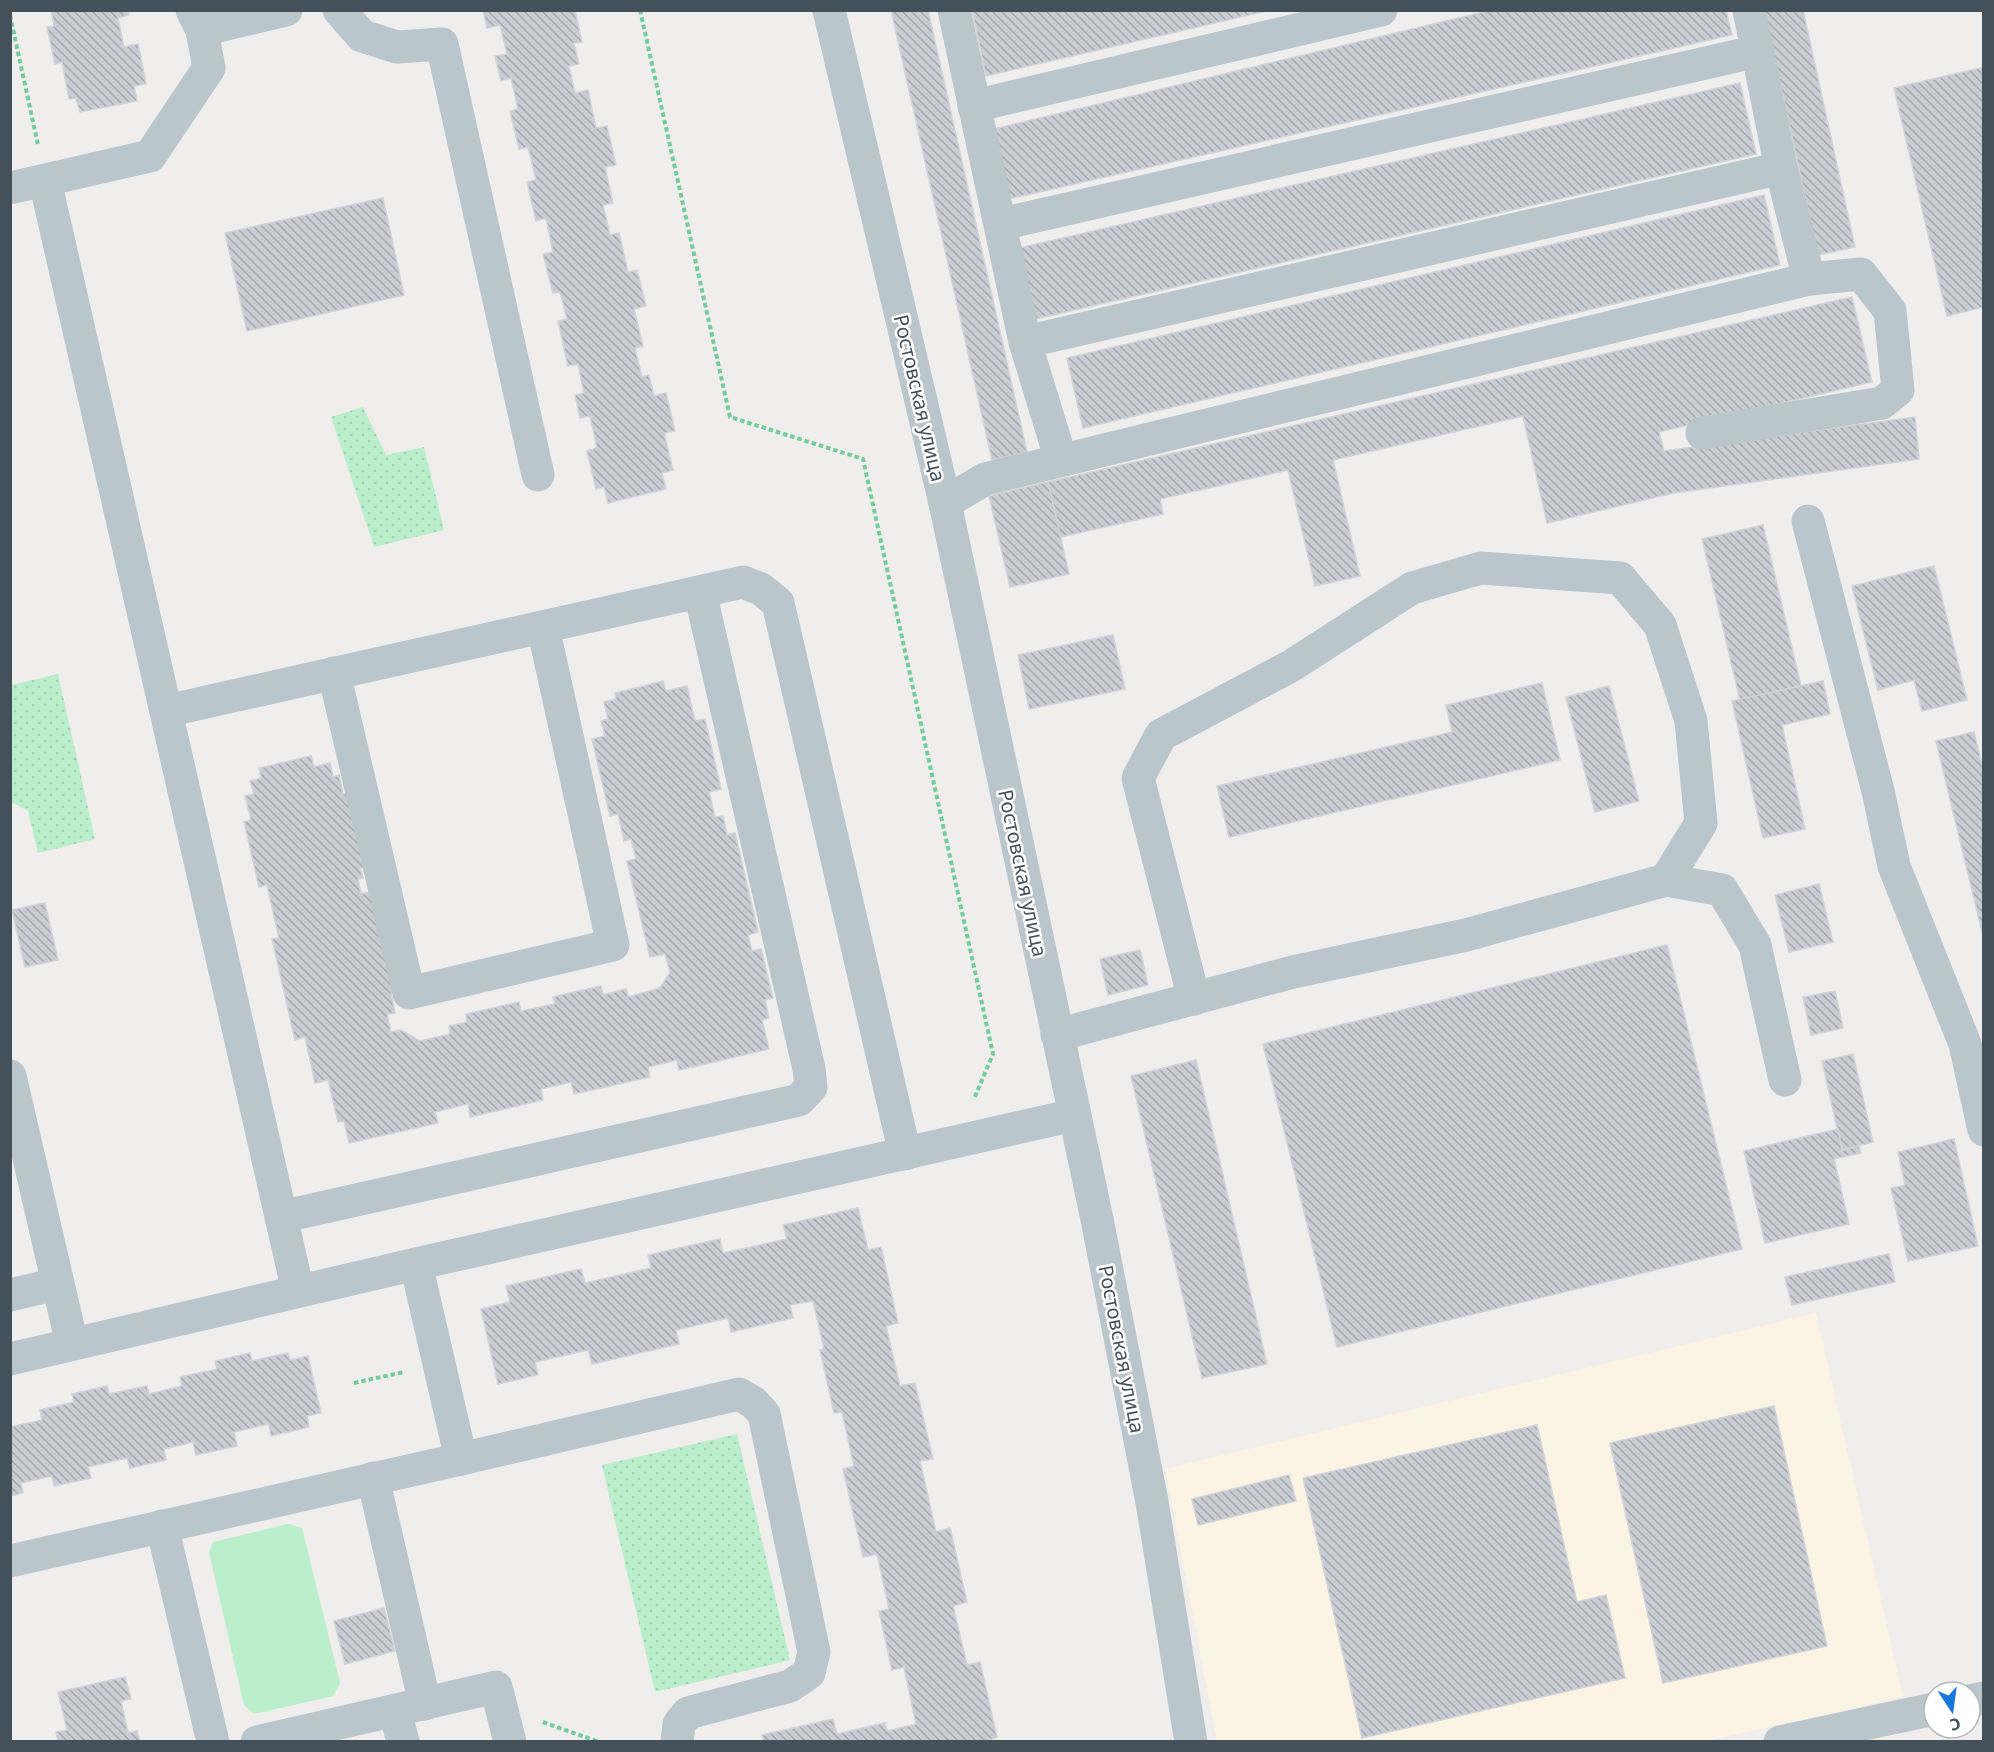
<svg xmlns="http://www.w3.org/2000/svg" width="1994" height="1752" viewBox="0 0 1994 1752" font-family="'Noto Sans',sans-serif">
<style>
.commercial{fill:#fbf4e5}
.grass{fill:url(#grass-dots)}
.pitch{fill:#baeecc}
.building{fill:url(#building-back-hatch);stroke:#d1d3d9;stroke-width:1.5}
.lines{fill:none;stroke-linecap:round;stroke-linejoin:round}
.path{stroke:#72cc9b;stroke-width:4;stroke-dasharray:4.5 3;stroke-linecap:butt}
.minor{stroke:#bbc5cc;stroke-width:33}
.labels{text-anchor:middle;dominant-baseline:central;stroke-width:5;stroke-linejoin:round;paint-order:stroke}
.street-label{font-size:20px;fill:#45515a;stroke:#fff}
</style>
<defs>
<pattern id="grass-dots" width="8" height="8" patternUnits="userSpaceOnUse" patternTransform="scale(1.5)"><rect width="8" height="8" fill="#baeecc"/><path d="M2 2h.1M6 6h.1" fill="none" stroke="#a1ceb1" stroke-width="1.8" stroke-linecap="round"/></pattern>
<pattern id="building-back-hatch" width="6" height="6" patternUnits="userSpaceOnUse" patternTransform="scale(1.5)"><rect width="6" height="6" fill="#c9ccd2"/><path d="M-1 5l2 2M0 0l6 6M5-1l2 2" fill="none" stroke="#a5a8ad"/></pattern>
</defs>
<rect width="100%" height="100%" fill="#f0eded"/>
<!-- commercial -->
<path class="commercial" d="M1816 1313 1903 1697 1706 1741H1217L1165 1469Z"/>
<!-- grass -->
<g class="grass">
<path d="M363 407 386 455 424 447 444 530 374 547 331 417Z"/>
<path d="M58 674 95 839 38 853 28 811 11 802V685Z"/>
<path d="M737 1434 790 1660 655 1692 602 1465Z"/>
</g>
<!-- pitch -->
<path class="pitch" d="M288 1524 302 1528 340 1683 333 1696 254 1714 244 1705 209 1552 213 1542Z"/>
<!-- building -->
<g class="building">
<path d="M51 10H128L129 15 118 18 124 47 138 44 146 84 134 86 137 101 80 112 76 98 69 99 62 62 55 64 47 27 54 26Z"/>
<path d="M483 10H575L582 42 574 43 579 64 569 66 575 93 588 90 596 128 607 126 616 165 605 167 613 203 603 205 610 235 619 233 628 272 637 270 646 306 634 309 643 346 635 348 642 377 649 375 654 396 666 393 675 431 664 433 673 470 662 473 666 489 608 503 604 487 596 489 587 451 597 448 590 416 580 418 575 395 584 393 578 364 568 366 558 321 567 319 560 292 553 293 543 254 553 252 546 218 536 221 527 182 536 180 528 147 519 149 510 111 518 109 511 78 501 81 495 56 507 54 500 25 487 28Z"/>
<path d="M891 10H928L1027 452 992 460Z"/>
<path d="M972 10H1271L986 76Z"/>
<path d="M1492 10H1726L1732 35 1008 199 994 129Z"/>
<path d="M1764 10H1803L1855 247 1818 255Z"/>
<path d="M1984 67V307L1947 316 1894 88Z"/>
<path d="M1740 83 1756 154 1035 319 1019 248Z"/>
<path d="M1764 195 1780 265 1083 428 1067 358Z"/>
<path d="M383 198 404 295 247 331 225 233Z"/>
<path d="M1852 297 1872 382 1659 432 1664 451 1915 417 1919 459 1674 493 1547 523 1523 416 1333 460 1360 576 1315 586 1288 470 1160 499 1163 514 1060 537 1048 482Z"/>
<path d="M1048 482 1069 574 1010 587 989 496Z"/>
<path d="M1763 525 1801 686 1740 700 1702 539Z"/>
<path d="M1934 566 1967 700 1922 711 1914 680 1878 690 1852 586Z"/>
<path d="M1113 635 1125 689 1029 709 1018 655Z"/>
<path d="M663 681 666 691 687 686 695 721 705 719 721 789 709 792 715 817 723 816 727 835 735 833 758 932 748 935 752 951 761 949 773 998 765 1000 769 1018 762 1020 769 1049 679 1070 677 1060 648 1067 650 1077 574 1094 571 1082 541 1089 543 1100 470 1117 468 1104 435 1112 438 1123 349 1143 344 1121 338 1122 328 1080 315 1083 305 1037 295 1040 272 939 279 938 267 885 259 887 244 822 251 820 245 796 254 794 250 781 261 778 259 768 311 756 314 767 330 763 333 777 339 775 343 794 350 793 367 866 360 868 363 878 358 879 361 894 370 892 400 991 391 993 395 1013 387 1014 391 1032 401 1030 420 1041 450 1034 449 1026 467 1022 466 1014 519 1002 521 1011 555 1004 553 997 601 986 603 995 626 989 628 997 660 988 670 972 665 954 650 957 627 861 636 859 631 839 624 841 618 814 610 816 592 739 605 736 601 721 608 719 604 702 616 699 615 693Z"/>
<path d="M1823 681 1830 714 1782 725 1805 829 1763 838 1732 701Z"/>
<path d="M1542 683 1560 760 1229 837 1217 786 1452 732 1446 705Z"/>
<path d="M1609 686 1639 801 1595 812 1566 697Z"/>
<path d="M1974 732 1984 773V940L1936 741Z"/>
<path d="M1819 884 1833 942 1789 952 1775 895Z"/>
<path d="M45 903 58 960 25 967 12 910Z"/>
<path d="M1667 945 1742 1249 1337 1347 1263 1044Z"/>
<path d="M1140 950 1148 985 1108 995 1100 959Z"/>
<path d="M1835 991 1843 1028 1811 1035 1803 997Z"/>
<path d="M1853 1054 1873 1142 1842 1150 1822 1061Z"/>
<path d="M1196 1060 1267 1364 1202 1378 1131 1076Z"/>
<path d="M1838 1129 1842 1150 1859 1146 1861 1153 1834 1159 1849 1224 1765 1243 1744 1151Z"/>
<path d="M1954 1139 1978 1246 1908 1261 1891 1188 1905 1185 1898 1152Z"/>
<path d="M858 1208 868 1250 881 1247 898 1323 886 1326 900 1386 915 1383 933 1459 920 1461 936 1532 950 1528 967 1602 953 1606 967 1665 980 1662 997 1737 984 1742H764L762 1735 833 1719 837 1734 885 1723 887 1731 916 1724 904 1667 892 1670 879 1611 889 1609 877 1554 863 1557 843 1469 854 1466 842 1412 834 1413 820 1350 824 1349 813 1301 790 1305 793 1318 731 1332 728 1318 676 1330 679 1344 592 1364 588 1350 535 1362 538 1375 498 1384 481 1309 510 1302 506 1286 581 1269 585 1283 651 1268 648 1255 720 1239 723 1253 787 1239 783 1225Z"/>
<path d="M1889 1254 1895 1282 1792 1305 1785 1277Z"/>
<path d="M250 1353 252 1361 288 1353 290 1360 308 1356 321 1413 307 1416 309 1427 271 1436 269 1424 234 1432 237 1446 196 1455 193 1442 164 1449 166 1460 130 1468 127 1458 88 1467 91 1478 54 1486 52 1476 21 1483 23 1493 10 1496V1427L42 1420 40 1410 74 1402 72 1394 107 1386 109 1394 147 1386 149 1394 182 1386 180 1377 217 1369 215 1361Z"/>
<path d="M1774 1406 1827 1646 1663 1683 1610 1443Z"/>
<path d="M1537 1425 1577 1602 1606 1595 1625 1678 1362 1738 1303 1478Z"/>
<path d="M1289 1475 1296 1501 1198 1525 1192 1499Z"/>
<path d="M384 1608 395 1651 345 1664 334 1621Z"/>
<path d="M125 1677 131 1699 121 1701 128 1733 137 1731 140 1742H58L56 1732 67 1730 58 1692Z"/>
</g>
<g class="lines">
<!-- path -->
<g class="path">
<path d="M640 10 730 417 863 459 993 1054 974 1099"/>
<path d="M10 15 38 145"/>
<path d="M354 1383 404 1372"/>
<path d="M543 1722 599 1742"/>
</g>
<!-- minor -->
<g class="minor">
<path d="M339 10 362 36 397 47 442 44 538 475"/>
<path d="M829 10 945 503 1097 1219 1152 1502 1191 1742"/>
<path d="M954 10 1025 342 1061 460"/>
<path d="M202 30 286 10"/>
<path d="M974 106 1381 10"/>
<path d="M45 181 298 1291"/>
<path d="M10 188 150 156 209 68 202 30 192 10"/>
<path d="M1001 224 1758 51"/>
<path d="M1025 342 1781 168"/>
<path d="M1702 433 1882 403 1898 390 1890 311 1861 274 1809 279"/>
<path d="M945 503 985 479 1809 279 1781 168 1749 10"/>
<path d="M1808 521 1878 791 1894 866 1965 1044 1984 1130"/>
<path d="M334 673 409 993 613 945 543 627"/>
<path d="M166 711 743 582 761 589 778 603 905 1154"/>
<path d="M1194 999 1138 778 1161 735 1291 666 1412 588 1481 568 1620 578 1660 625 1691 721 1701 823 1666 880"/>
<path d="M1057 1035 1293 972 1466 935 1666 880 1722 890 1755 945 1785 1080"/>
<path d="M10 1076 72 1344"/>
<path d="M281 1217 799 1100 811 1087 809 1069 700 592"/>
<path d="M416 1264 461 1459 739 1394 754 1403 764 1414 814 1652 809 1673 790 1686 688 1713 679 1724 677 1742"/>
<path d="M10 1295 57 1284"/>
<path d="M10 1359 416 1264 1074 1115"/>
<path d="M373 1478 425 1704"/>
<path d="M162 1526 213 1742"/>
<path d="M10 1561 461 1459"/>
<path d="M1970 1701 1984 1698"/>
<path d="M395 1711 403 1742"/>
<path d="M257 1742 496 1687 510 1742"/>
<path d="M1780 1742 1934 1709"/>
</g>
</g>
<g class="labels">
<!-- street labels -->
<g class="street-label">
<text transform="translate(920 398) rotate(77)">Ростовская улица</text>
<text transform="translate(1023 873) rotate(78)">Ростовская улица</text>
<text transform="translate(1122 1349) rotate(79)">Ростовская улица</text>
</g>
</g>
<!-- border -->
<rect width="1994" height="1752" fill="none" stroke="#45515a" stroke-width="24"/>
<!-- north arrow -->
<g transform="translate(1952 1710) rotate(167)"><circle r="28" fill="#ffffff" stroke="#b5b9bd" stroke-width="1.5"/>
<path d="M0-4.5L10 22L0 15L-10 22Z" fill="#1878de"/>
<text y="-9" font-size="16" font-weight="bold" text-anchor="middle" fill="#45515a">С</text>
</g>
</svg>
